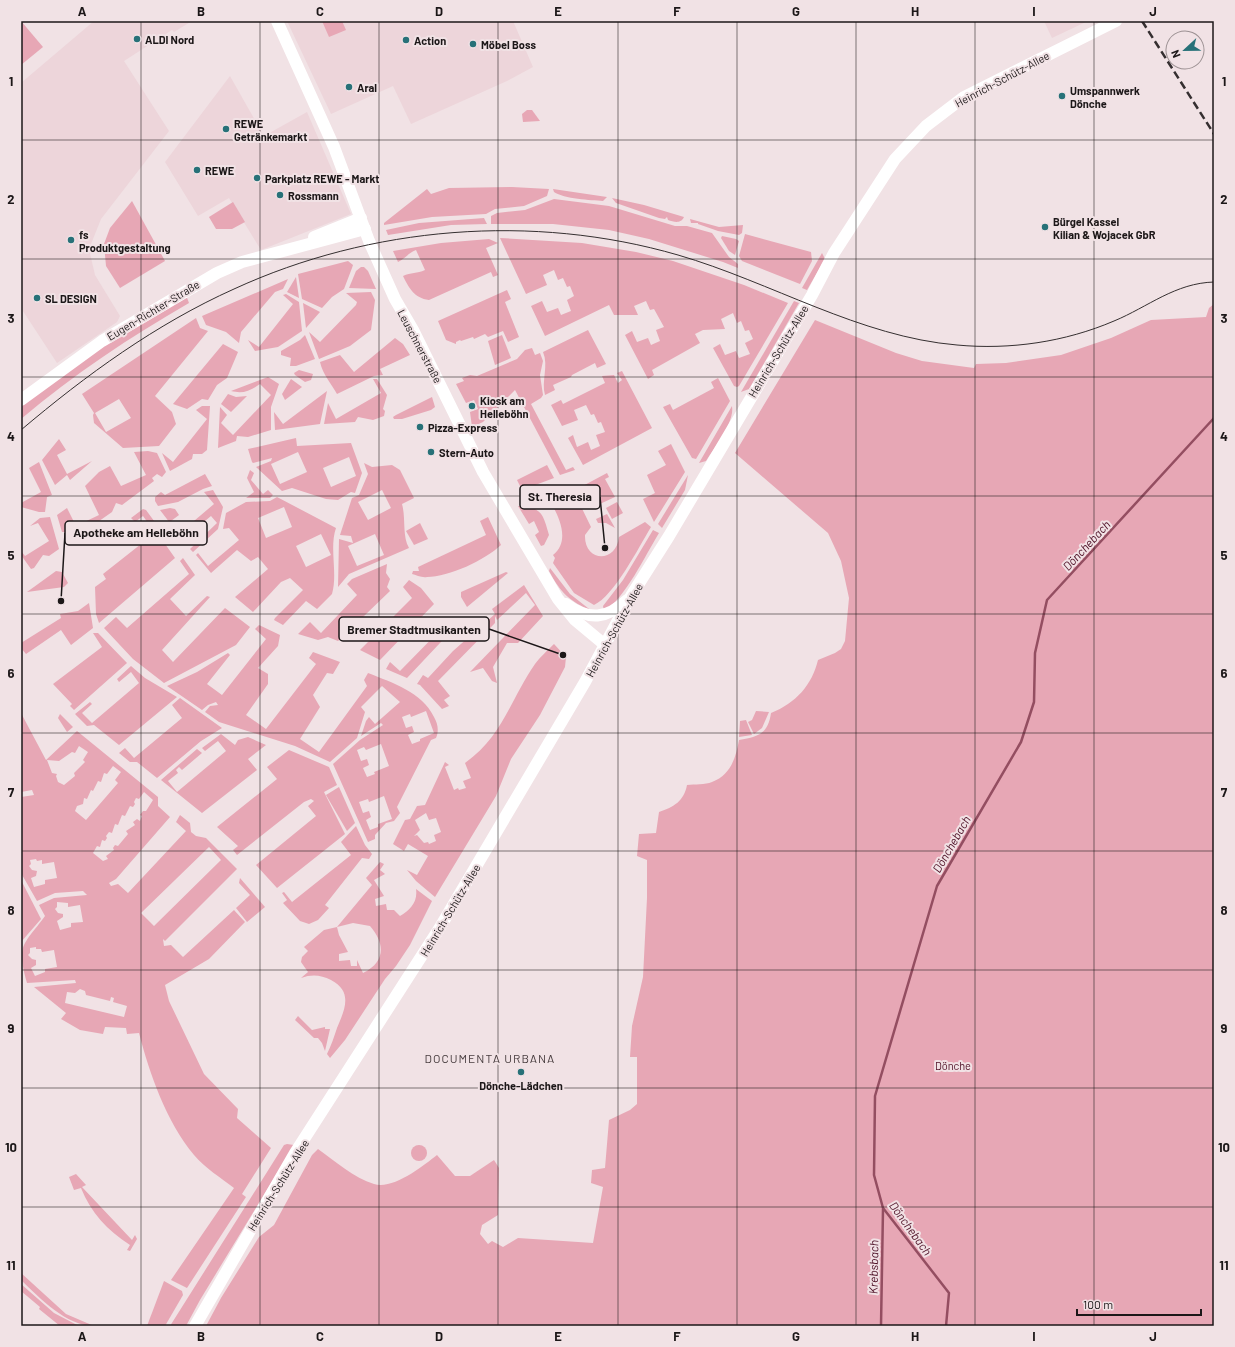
<svg xmlns="http://www.w3.org/2000/svg" width="1235" height="1347" viewBox="0 0 1235 1347" font-family="Barlow,sans-serif">
<style>
.built{fill:#edd5da}
.green{fill:#e7a7b5;fill-rule:evenodd}
.lines{fill:none;stroke-linecap:round;stroke-linejoin:round}
.stream{stroke:#944e61;stroke-width:2.5}
.secondary{stroke:#fff;stroke-width:12}
.tram{stroke:#352f30;stroke-width:1}
.rail{stroke:#352f30;stroke-width:2.5;stroke-dasharray:8 4;stroke-linecap:butt}
.grid{fill:none;stroke:#1c1718;stroke-width:1;stroke-opacity:0.55}
.poi-dot{fill:#277178;stroke:#f1e2e5;stroke-width:1.5}
.labels{text-anchor:middle;dominant-baseline:central;stroke-width:4;stroke-linejoin:round;paint-order:stroke}
.poi-label{font-size:11px;font-weight:bold;fill:#1c1718;stroke:#f1e2e5;text-anchor:start}
.street-label{font-size:11px;fill:#1c1718;stroke:#f1e2e5}
.park-label{font-size:11px;fill:#4e1026;stroke:#f1e2e5}
.water-label{font-size:12px;font-style:italic;fill:#4c0e24;stroke:#f1e2e5}
.neighbourhood-label{font-size:12px;letter-spacing:1px;fill:#483d3f;stroke:#f1e2e5}
.leader{fill:none;stroke:#1c1718;stroke-width:1.5}
.callout-dot{fill:#1c1718;stroke:#f1e2e5;stroke-width:1.5}
.callout{fill:#f1e2e5;stroke:#1c1718;stroke-width:1.5}
.callout-label{font-size:12px;text-anchor:middle;font-weight:bold;fill:#1c1718}
.neatline{fill:none;stroke:#1c1718;stroke-width:1.5}
.grid-label{font-size:13px;text-anchor:middle;font-weight:bold;fill:#1c1718}
</style>
<rect width="100%" height="100%" fill="#f1e2e5"/>
<!-- built -->
<g class="built">
<path d="M94 21H192L174 32 172 30 124 61 169 131 101 219 89 249 95 275 120 316 117 322 57 363 21 308V83Z"/>
<path d="M287 21H513L533 67 507 81 411 124 393 86 331 114Z"/>
<path d="M1044 21H1088L1052 38Z"/>
<path d="M230 76 264 136 307 112 351 214 261 250 229 198 198 216 165 162Z"/>
</g>
<!-- green -->
<g class="green">
<path d="M21 21 43 47 21 65Z"/>
<path d="M322 21H342L346 30 329 37Z"/>
<path d="M527 110H532L540 121 523 122 522 114Z"/>
<path d="M512 187 549 189 547 196 524 206 495 209 486 214 432 217 384 225V223L427 189 431 194 449 188Z"/>
<path d="M553 189 607 197 603 201C591 200 564 199 554 192Z"/>
<path d="M612 198 644 205 684 217C681 224 674 222 668 220L667 217 665 219 659 218 616 203Z"/>
<path d="M554 199 609 206 675 226H687L712 233 729 257 738 264V268L723 262 649 239 609 230 553 224H491V216L497 213 525 210Z"/>
<path d="M132 201 165 261 120 288 106 266 104 244 110 228Z"/>
<path d="M233 202 245 222 232 229H216L209 217Z"/>
<path d="M484 218 487 224 451 225 388 235 386 230 419 223Z"/>
<path d="M690 219 719 227 743 225 742 233 739 235 718 231 698 224V223H691Z"/>
<path d="M745 234 811 252 812 261 800 284 742 261 739 256Z"/>
<path d="M722 236 736 239 739 241 735 255 729 251 721 238Z"/>
<path d="M500 238 582 243 636 252 673 261 744 285 788 303 739 386 737 387 734 386 713 348 720 344 725 355 736 351 739 358 750 354 745 343 753 339 749 330 745 331 741 321 737 323 733 313 721 319 725 329 703 330 695 334 700 343 652 370 654 375 648 379 625 335 632 331 637 342 648 338 651 345 660 341 656 330 664 327 654 309 650 310 646 301 634 306 638 315H614L609 305 545 336 531 306 542 301 547 312 558 308 561 315 571 311 567 300 574 296 570 286 567 287 563 278 558 280 554 270 543 275 547 285 526 294Z"/>
<path d="M489 239 498 243 486 248 498 275 493 277 491 272 429 300C414 298 409 288 403 276 411 272 417 274 425 270L416 250C408 253 405 259 398 262L393 251 441 243Z"/>
<path d="M822 253 825 259 807 290 802 288Z"/>
<path d="M348 261 353 265 352 268 344 289 332 297 322 308 302 299 298 274Z"/>
<path d="M361 267H364L368 271 376 289 349 288 356 271Z"/>
<path d="M296 277 299 298 287 292Z"/>
<path d="M288 279 283 289 275 292 241 332 239 343 226 332 206 325 202 316Z"/>
<path d="M507 290 511 299 505 302 519 337 508 342 503 331 488 337 485 334 474 339 473 337 461 341 460 340 456 342V344L446 340 438 321Z"/>
<path d="M371 292 375 300 371 330 350 346 319 359 309 332 320 342 356 305 357 302 346 293Z"/>
<path d="M286 294 299 302 302 331 278 347 255 351 248 340 259 347 293 304 283 295Z"/>
<path d="M186 295 189 303C130 337 74 374 21 419V407C72 364 129 330 186 295Z"/>
<path d="M794 301 799 303 749 389 741 392Z"/>
<path d="M303 303 320 312 306 328Z"/>
<path d="M1214 304V1326H206L221 1298 259 1237 274 1225 312 1155 318 1149C335 1161 354 1178 374 1184 393 1190 423 1166 437 1155L455 1176H470L494 1160 499 1168 498 1215 482 1225 480 1234 488 1244 492 1241 503 1247 518 1238 593 1243 603 1187 591 1183 592 1170 605 1168 609 1120 630 1110 637 1104V1057H630L632 1026 643 977 647 898V860L637 856 639 834 656 833 659 812C674 807 684 801 687 785 695 784 705 785 712 782 731 775 736 757 739 740 758 737 768 734 771 713 796 703 812 685 818 660L835 653 841 649 845 641 849 598 841 561 828 533 735 453 815 320 896 353 922 361 974 368 976 364 1006 363 1061 355 1111 338 1151 320 1206 317 1209 308Z"/>
<path d="M196 318 200 328 208 331 155 396 172 412 176 424 159 446 123 448 94 423 93 415 94 413 82 394ZM119 399 131 418 106 432 95 413Z"/>
<path d="M588 330 606 364 597 368 595 363 572 375 571 377 553 385 555 390 545 395C541 381 549 366 543 352Z"/>
<path d="M305 335 315 359 296 366H290L291 358 281 355V351L300 340Z"/>
<path d="M502 335 511 358 495 365 488 341Z"/>
<path d="M395 338 403 344 410 355 380 369 383 375 374 376 337 394C331 383 323 375 320 362L340 355 354 372Z"/>
<path d="M223 344 238 352 227 378 217 385 208 400 202 399 187 409 173 404Z"/>
<path d="M532 348 535 355 540 353 543 361 540 375 543 395 541 398 531 404 566 470 573 467 575 470 560 475 515 390 483 422 472 427 470 412 478 409 474 400 466 403 456 384 464 381 462 378 470 375 477 376 517 359 525 350Z"/>
<path d="M299 370 313 374 311 380 305 382 295 375 294 373Z"/>
<path d="M622 371 652 428 583 465 568 438 573 435 577 447 588 442 591 450 600 446 596 435 605 432 601 422 598 423 594 414 591 415 586 405 574 410 578 420 562 426 551 405 561 400 563 404 605 383 602 376 614 375 618 383 622 380 617 373Z"/>
<path d="M268 377 279 384 271 407V430L248 437 237 436 236 441 218 448 220 407 227 415 221 423 233 435 271 395 260 384C250 391 243 394 231 391Z"/>
<path d="M718 378 730 401 696 459 692 458 663 407 670 404 673 410 714 388 711 382Z"/>
<path d="M291 379 302 387 285 400 282 394Z"/>
<path d="M373 379H377L387 395 383 409 385 411 384 416 373 420 358 417 355 422 324 424 328 403 337 421 336 419 381 393Z"/>
<path d="M327 391 320 424 275 430 274 412 283 424Z"/>
<path d="M228 394 236 397 247 396 231 412 221 404Z"/>
<path d="M432 397 435 407 431 410 402 419H394L393 417 396 415Z"/>
<path d="M202 406H210L207 450 202 454H193L192 459 170 471 162 453 173 462 207 419 196 410Z"/>
<path d="M732 406C735 422 714 448 706 461L699 463Z"/>
<path d="M296 438 297 446 351 443 362 473 355 493 351 492 338 500 326 499 292 488 282 491 256 467 271 461 272 458 253 463 252 462 248 449ZM298 452 307 472 280 484 271 464ZM349 457 356 476 331 487 323 468Z"/>
<path d="M59 439 66 450 57 455 67 474 92 461 70 480 67 475 55 485 42 460Z"/>
<path d="M671 444 685 472 654 522 643 499 655 493 647 475 666 465 658 451Z"/>
<path d="M148 451 157 453 166 472 162 477 157 474 152 478 154 481 122 505 116 503 112 512 72 540H68L64 532H62L57 515 67 508 76 526 99 515 85 486 99 472 110 466 121 486 146 475 134 452Z"/>
<path d="M39 462 52 495 47 497 45 512H39L21 507V503L41 492 29 468Z"/>
<path d="M364 463 372 467 392 465 400 470 414 498 402 504C406 518 402 536 409 548L349 574 338 587 339 539 353 543 351 536 340 535 352 498 359 495 368 474ZM382 490 391 508 368 520 358 502ZM375 534 384 555 357 566 348 546Z"/>
<path d="M547 465 554 478 522 490 517 480Z"/>
<path d="M250 470 254 473 251 480 263 494 268 490 273 495 270 498H246L254 492 247 478Z"/>
<path d="M607 473 609 477 605 479 615 497 589 509 579 488Z"/>
<path d="M205 474 212 486 203 489 178 502 158 506 155 501V497L161 492 165 495Z"/>
<path d="M688 475 685 490 662 528 658 524Z"/>
<path d="M542 487 556 499 572 488 591 527 585 535C584 562 616 564 619 537L645 522 651 527C639 547 614 596 594 605L574 593 553 563 555 558 553 555C570 542 560 518 551 503 547 498 542 495 538 489Z"/>
<path d="M213 490 223 507 218 529 193 552 190 549 217 523 211 516 187 536 190 540 186 544 160 510 170 508 175 509 179 515 171 521 181 532 214 504 204 492Z"/>
<path d="M277 497 336 528C329 548 338 573 332 594L317 609 306 601 283 625 274 620 275 618 303 590 290 578 281 582 253 612 235 597 268 569 258 557 251 561 237 550 211 573 196 555 198 553 208 566 239 540 229 528 223 529 226 513 246 502 270 501ZM284 507 292 527 266 538 258 518ZM321 534 331 555 306 567 296 546Z"/>
<path d="M617 502 623 513 612 519 606 508Z"/>
<path d="M518 506C542 507 543 514 549 535L544 545 541 546 535 535 539 532 534 521 529 524Z"/>
<path d="M143 509 146 510 157 525 158 534 175 558 99 623 96 614 95 587 106 579 103 574 155 533 143 516 135 522 131 518Z"/>
<path d="M607 514 615 528 606 523H598L596 519Z"/>
<path d="M50 517 59 549 49 556 43 555 34 568 31 569 21 555V551L25 556 49 541 38 523 30 526 40 518Z"/>
<path d="M488 517 501 545C485 560 449 577 427 577 422 578 416 575 412 574L413 571H419L418 567 486 535 480 521Z"/>
<path d="M420 523 428 539 414 545 406 531Z"/>
<path d="M653 530 659 533C646 554 625 599 604 611L603 606 623 580Z"/>
<path d="M183 558 195 575 170 599 186 616 207 596 210 597 162 650 173 662 225 608 250 627 236 645 164 683 133 659 104 628 116 617 127 628 189 574 180 561Z"/>
<path d="M387 564 386 573 390 579 387 587 390 591 338 641 328 637 318 640 298 634 310 622 321 633 357 595 347 584 352 579Z"/>
<path d="M550 568 570 594 593 612C569 600 562 595 549 571Z"/>
<path d="M56 571 62 572 68 583 64 587 27 592Z"/>
<path d="M506 572 508 573 467 607 461 597V592Z"/>
<path d="M409 580 421 588 434 604 380 660 360 650 412 598 403 587Z"/>
<path d="M524 585 543 616 518 643H507L493 667 497 683 492 681 483 668 470 672 535 605 526 593 497 620 495 616V623L438 681 450 696 444 700 449 706 442 709 420 685 417 684 423 675 428 678 453 651 495 614 492 609Z"/>
<path d="M89 603 93 628 71 645 61 630 26 654 21 648V643L61 618 60 614 78 611Z"/>
<path d="M451 619 454 621 456 626 407 678 386 669 390 662 400 671Z"/>
<path d="M259 625 280 635 278 646 258 668 268 674V684L246 715 266 729 316 664 309 658 313 652 340 662 333 674 327 673 313 695 320 707 300 739 319 752 367 686 364 680 368 673C393 683 422 692 434 717 438 724 439 731 436 738L431 740 397 807 400 813 394 821 386 823 375 835V839L368 842 333 764 360 740 383 725 381 723 361 736 366 721 369 717 375 724 400 702 382 686 361 707 365 712 357 738 330 762 295 746 219 722 205 712 210 706 218 705 216 702 208 705 202 710 167 686 197 672 228 653 230 655 207 684 222 695 266 639 255 629ZM426 711 434 733 420 739V741L412 744 408 735 414 732 412 726 406 728 402 717 410 714 411 717ZM381 744 389 766 374 772 375 774 367 777 363 768 369 765 367 759 361 761 357 750 364 747 366 750ZM384 796 392 819 378 824V827L370 830 366 820 371 817 369 811 363 813 359 802 368 799 369 802Z"/>
<path d="M93 633H98L127 663 74 710 70 706 72 704 53 684 102 647Z"/>
<path d="M554 644 566 657 565 667 540 715 511 759 496 796 435 897 416 881 407 870 417 875 428 856 408 844 404 851 393 844 405 820 410 819 417 806 425 805 445 762 449 765 445 767 454 790 458 788 459 790 466 788 463 781 471 778 465 763C503 736 510 700 535 664 540 657 548 650 554 644ZM426 813 429 820 436 818 441 832 434 835 436 841 429 844 428 842 424 843 417 835 414 836 420 830 415 820Z"/>
<path d="M131 666 145 678 177 697 119 745 94 725 87 726 75 714 90 702 92 704 82 713 92 723 139 683 131 672 119 682 117 679Z"/>
<path d="M180 698 222 728 201 741 157 778 137 762H130L119 753 125 748 134 758 182 718 172 705Z"/>
<path d="M756 711 769 712 762 728 754 734 748 722 752 720Z"/>
<path d="M21 713 46 760 77 731 158 797V806L170 817 116 879 109 883 111 886 118 884 128 893 186 831 176 822 180 815 190 823 191 832 196 836 206 838 237 869 165 941 163 939 164 946 171 945 183 957 234 910 245 922 209 959 165 985 169 1001 204 1074 238 1109 237 1118 271 1148 242 1194 246 1197 187 1288 171 1280 234 1188C221 1178 205 1168 194 1155 166 1121 150 1075 139 1033L127 1034 126 1028 105 1027 103 1034 80 1030 61 1019 66 1013 34 987 76 983 75 980 27 983C16 944 23 946 45 916L39 905 54 898 87 895 83 891 55 893 37 901 21 873V797L34 795 32 790 21 792ZM79 746 88 752 83 760 85 762 74 773 75 776 64 785 58 782 56 776 57 774 52 773 47 760 59 761 72 752 75 753ZM113 766 121 772 115 780 118 783 86 820 75 811 77 806 83 804 84 798 87 799 91 790 93 791 98 781 101 782 104 773 107 774ZM144 792 153 800 146 811H143L140 815 142 816 140 821 137 819 133 822 135 825 126 831 128 834 118 846 115 845 113 848 114 850 106 856 108 859 103 861 93 853 97 846 100 847 102 840 105 841 107 838 106 836 109 832 112 833 115 824 118 825 122 815 125 816 130 806 133 807 135 804 134 802 136 798 139 799ZM209 847 221 860 154 926 141 913ZM36 859 37 861 42 860V864L54 862 57 878 45 880V884L34 887 31 878 36 876 37 871 32 870 29 866 31 864 30 860ZM57 902 68 903V907L80 905 83 922 71 923V927L60 930 57 921 63 917V914L58 913 55 909 57 907ZM36 947V949H41L42 952 54 950 57 967 45 969V972L35 976 31 968 36 965V960L32 959 28 955 30 953V948ZM80 989 85 991 86 995 110 1001 111 997 114 998 113 1002 127 1006 124 1017 65 1003 67 992 75 993Z"/>
<path d="M60 714 73 727 67 732 58 718Z"/>
<path d="M746 720 752 735 739 737 740 721Z"/>
<path d="M221 734 235 745 238 740 248 737 266 745 248 759 257 770 202 813 161 780 197 749 202 753 182 770 179 767 176 770 178 773 168 781 177 792 226 751 218 741 205 751 202 748Z"/>
<path d="M289 750 329 767 337 785 324 792 345 834 277 888 256 865 316 816 308 806 314 801 311 799 304 802 237 855 233 850 238 846 217 827 277 779 267 767Z"/>
<path d="M339 787 355 823 347 831 326 795Z"/>
<path d="M356 826 365 845 372 854 369 859 362 858 325 905 329 908 318 920 309 924 300 921 283 903 287 900 282 893 284 892 292 902 351 855 341 842Z"/>
<path d="M380 862 384 864 380 870 385 874 374 880 384 896 375 899 376 906 386 904 387 910H394L400 916C410 910 418 902 416 889L432 901 410 945 396 966 385 979 345 1040 330 1058 327 1054C331 1046 334 1037 337 1028 344 1011 354 992 331 980 321 975 312 974 301 978L308 972 301 962 302 957 308 951 304 947 324 930 337 927 372 885 366 878ZM353 923 370 926C385 943 386 962 363 973L357 960V966H351L350 960 339 961V954L348 952 339 935 337 927Z"/>
<path d="M240 878 265 907 247 922 236 908 250 895 239 883Z"/>
<path d="M21 880 41 919 21 942Z"/>
<path d="M298 1016 312 1030 325 1027V1029H330L325 1051 322 1043 318 1038H314L295 1020Z"/>
<path d="M287 1144 294 1145 200 1300 186 1326H170L284 1145Z"/>
<circle cx="419" cy="1153" r="8"/>
<path d="M76 1174 86 1185 82 1187 132 1240 135 1235 137 1239 130 1251 127 1250 130 1245C107 1230 91 1213 81 1188L74 1190 69 1177Z"/>
<path d="M21 1273 66 1314 94 1326C66 1326 40 1298 21 1280Z"/>
<path d="M164 1281 182 1291 183 1295 165 1326H147Z"/>
<path d="M21 1284 54 1313 79 1326H60L39 1309 40 1307 21 1291Z"/>
</g>
<g class="lines">
<!-- stream -->
<g class="stream">
<path d="M881 1326 883 1209"/>
<path d="M946 1326 949 1293 883 1208 874 1175 875 1096 937 886 1021 742 1034 702 1035 653 1047 600 1214 418"/>
</g>
<!-- secondary -->
<g class="secondary">
<path d="M277 21 334 147 369 241 395 299 413 330 483 472 558 599 575 620 605 645"/>
<path d="M314 237 361 218"/>
<path d="M21 400 102 341 217 273 242 262 365 229"/>
<path d="M566 604C589 621 607 619 627 600"/>
<path d="M195 1326 295 1153 439 929 585 682 631 596 669 536 812 295 834 253 895 159 926 126 964 97 1116 21"/>
</g>
<!-- tram -->
<path class="tram" d="M21 430C86 375 156 324 234 289 371 226 533 213 678 255 771 282 860 337 957 345 1010 350 1065 342 1114 321 1148 307 1175 283 1214 282"/>
<!-- rail -->
<path class="rail" d="M1142 21 1214 134"/>
</g>
<!-- grid -->
<path class="grid" d="M141 21V1326M260 21V1326M379 21V1326M498 21V1326M618 21V1326M737 21V1326M856 21V1326M975 21V1326M1094 21V1326M21 140H1214M21 259H1214M21 377H1214M21 496H1214M21 614H1214M21 733H1214M21 851H1214M21 970H1214M21 1088H1214M21 1207H1214"/>
<!-- markers -->
<g class="poi-dot">
<circle cx="137" cy="39" r="4"/>
<circle cx="406" cy="40" r="4"/>
<circle cx="473" cy="44" r="4"/>
<circle cx="349" cy="87" r="4"/>
<circle cx="1062" cy="96" r="4"/>
<circle cx="226" cy="129" r="4"/>
<circle cx="197" cy="170" r="4"/>
<circle cx="257" cy="178" r="4"/>
<circle cx="280" cy="195" r="4"/>
<circle cx="1045" cy="227" r="4"/>
<circle cx="71" cy="240" r="4"/>
<circle cx="37" cy="298" r="4"/>
<circle cx="472" cy="406" r="4"/>
<circle cx="420" cy="427" r="4"/>
<circle cx="431" cy="452" r="4"/>
<circle cx="521" cy="1072" r="4"/>
</g>
<g class="labels">
<!-- poi labels -->
<g class="poi-label">
<text x="145" y="39">ALDI Nord</text>
<text x="414" y="40">Action</text>
<text x="481" y="44">Möbel Boss</text>
<text x="357" y="87">Aral</text>
<text x="1070" y="90">Umspannwerk<tspan x="1070" dy="13">Dönche</tspan></text>
<text x="234" y="123">REWE<tspan x="234" dy="13">Getränkemarkt</tspan></text>
<text x="205" y="170">REWE</text>
<text x="265" y="178">Parkplatz REWE - Markt</text>
<text x="288" y="195">Rossmann</text>
<text x="1053" y="221">Bürgel Kassel<tspan x="1053" dy="13">Kilian &amp; Wojacek GbR</tspan></text>
<text x="79" y="234">fs<tspan x="79" dy="13">Produktgestaltung</tspan></text>
<text x="45" y="298">SL DESIGN</text>
<text x="480" y="400">Kiosk am<tspan x="480" dy="13">Helleböhn</tspan></text>
<text x="428" y="427">Pizza-Express</text>
<text x="439" y="452">Stern-Auto</text>
<text x="521" y="1085" text-anchor="middle">Dönche-Lädchen</text>
</g>
<!-- street labels -->
<g class="street-label">
<text transform="translate(1002 79) rotate(-28)">Heinrich-Schütz-Allee</text>
<text transform="translate(153 310) rotate(-31)">Eugen-Richter-Straße</text>
<text transform="translate(420 346) rotate(62)">Leuschnerstraße</text>
<text transform="translate(778 351) rotate(-59)">Heinrich-Schütz-Allee</text>
<text transform="translate(614 630) rotate(-61)">Heinrich-Schütz-Allee</text>
<text transform="translate(450 910) rotate(-59)">Heinrich-Schütz-Allee</text>
<text transform="translate(278 1185) rotate(-58)">Heinrich-Schütz-Allee</text>
</g>
<!-- park labels -->
<g class="park-label">
<text x="953" y="1065">Dönche</text>
</g>
<!-- water labels -->
<g class="water-label">
<text transform="translate(1086 545) rotate(-47)">Dönchebach</text>
<text transform="translate(951 844) rotate(-60)">Dönchebach</text>
<text transform="translate(911 1228) rotate(54)">Dönchebach</text>
<text transform="translate(873 1267) rotate(-89)">Krebsbach</text>
</g>
<!-- neighbourhood labels -->
<g class="neighbourhood-label">
<text x="490" y="1058">DOCUMENTA URBANA</text>
</g>
</g>
<!-- callouts -->
<path class="leader" d="M605 548L600 497M61 601L65 533M563 655L489 629"/>
<g class="callout-dot">
<circle cx="605" cy="548" r="4"/>
<circle cx="61" cy="601" r="4"/>
<circle cx="563" cy="655" r="4"/>
</g>
<g class="callout">
<rect x="520" y="485" width="80" height="24" rx="4"/>
<rect x="65" y="521" width="142" height="24" rx="4"/>
<rect x="339" y="617" width="150" height="24" rx="4"/>
</g>
<g class="callout-label">
<text x="560" y="501">St. Theresia</text>
<text x="136" y="537">Apotheke am Helleböhn</text>
<text x="414" y="634">Bremer Stadtmusikanten</text>
</g>
<!-- border -->
<rect width="1235" height="1347" fill="none" stroke="#f1e2e5" stroke-width="44"/>
<!-- north arrow -->
<g transform="translate(1185 50) rotate(248)"><circle r="19" fill="#f1e2e5" stroke="#9c9193"/>
<path d="M0-3L7 15L0 10L-7 15Z" fill="#277178"/>
<text y="-6" font-size="11" font-weight="bold" text-anchor="middle" fill="#1c1718">N</text>
</g>
<!-- scale -->
<path d="M1077 1309v6h124v-6" fill="none" stroke="#1c1718" stroke-width="2"/>
<text x="1083" y="1309" font-size="12" fill="#1c1718" stroke="#f1e2e5" stroke-width="3" paint-order="stroke">100 m</text>
<rect x="22" y="22" width="1191" height="1303" class="neatline"/>
<g class="grid-label">
<text x="82" y="16">A</text>
<text x="201" y="16">B</text>
<text x="320" y="16">C</text>
<text x="439" y="16">D</text>
<text x="558" y="16">E</text>
<text x="677" y="16">F</text>
<text x="796" y="16">G</text>
<text x="915" y="16">H</text>
<text x="1034" y="16">I</text>
<text x="1153" y="16">J</text>
<text x="11" y="86">1</text>
<text x="1224" y="86">1</text>
<text x="11" y="204">2</text>
<text x="1224" y="204">2</text>
<text x="11" y="323">3</text>
<text x="1224" y="323">3</text>
<text x="11" y="441">4</text>
<text x="1224" y="441">4</text>
<text x="11" y="560">5</text>
<text x="1224" y="560">5</text>
<text x="11" y="678">6</text>
<text x="1224" y="678">6</text>
<text x="11" y="797">7</text>
<text x="1224" y="797">7</text>
<text x="11" y="915">8</text>
<text x="1224" y="915">8</text>
<text x="11" y="1033">9</text>
<text x="1224" y="1033">9</text>
<text x="11" y="1152">10</text>
<text x="1224" y="1152">10</text>
<text x="11" y="1270">11</text>
<text x="1224" y="1270">11</text>
<text x="82" y="1341">A</text>
<text x="201" y="1341">B</text>
<text x="320" y="1341">C</text>
<text x="439" y="1341">D</text>
<text x="558" y="1341">E</text>
<text x="677" y="1341">F</text>
<text x="796" y="1341">G</text>
<text x="915" y="1341">H</text>
<text x="1034" y="1341">I</text>
<text x="1153" y="1341">J</text>
</g>
</svg>
